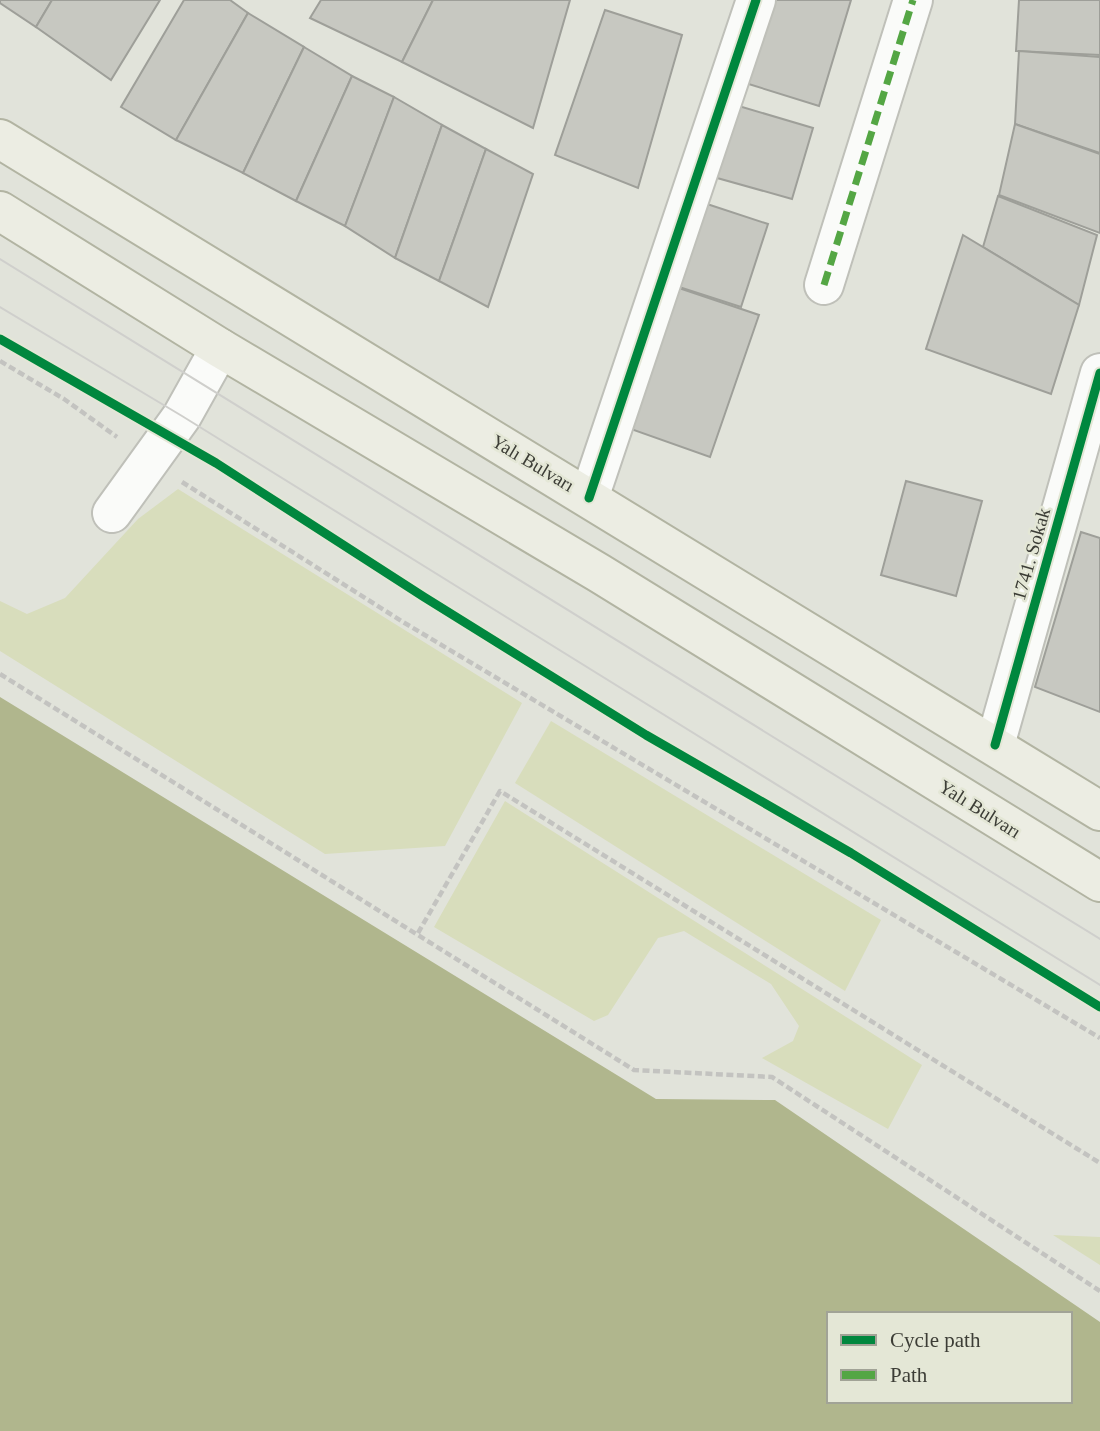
<svg xmlns="http://www.w3.org/2000/svg" width="1100" height="1431" viewBox="0 0 1100 1431" font-family="'Times New Roman',serif">
<style>
.green{fill:#d8ddbc}
.water{fill:#b0b68d;fill-rule:evenodd}
.building{fill:#c7c8c1;stroke:#9e9f99;stroke-width:2}
.lines{fill:none;stroke-linecap:round;stroke-linejoin:round}
.minor-casing{stroke:#bfc0b9;stroke-width:42}
.major-casing{stroke:#b2b4a2;stroke-width:42}
.path{stroke:#c3c3c0;stroke-width:4.5;stroke-dasharray:7 3.5;stroke-linecap:butt}
.minor{stroke:#fafbf9;stroke-width:38}
.major{stroke:#ecede3;stroke-width:38}
.tram{stroke:#cfcfcc;stroke-width:2}
.quiet{stroke:#54a644;stroke-width:7;stroke-dasharray:14 7;stroke-linecap:butt}
.cycleway-casing{stroke:#e4e7d6;stroke-width:13}
.cycleway{stroke:#00873e;stroke-width:9}
.labels{text-anchor:middle;dominant-baseline:central;stroke-width:5;stroke-linejoin:round;paint-order:stroke}
.street-label{font-size:19px;fill:#3c3d36;stroke:#e4e7d6}
</style>
<rect width="100%" height="100%" fill="#e1e3da"/>
<!-- green -->
<g class="green">
<path d="M178 489 522 703 445 846 325 854 0 651V601L27 614 65 598 138 519Z"/>
<path d="M551 721 881 920 845 991 515 783Z"/>
<path d="M505 801 922 1065 888 1129 762 1058 793 1041 799 1026 771 984 684 931 658 938 608 1015 594 1021 434 927Z"/>
<path d="M1053 1235 1100 1237V1265Z"/>
</g>
<!-- water -->
<path class="water" d="M0 697 656 1099 775 1100 1100 1322V1431H0ZM829 1314H1070V1401H829Z"/>
<!-- building -->
<g class="building">
<path d="M0 0H52L36 27 0 3Z"/>
<path d="M52 0H160L111 80 36 27Z"/>
<path d="M184 0H230L248 13 176 140 121 107Z"/>
<path d="M321 0H433L402 62 310 18Z"/>
<path d="M433 0H570L533 128 402 62Z"/>
<path d="M764 0H851L819 106 739 81Z"/>
<path d="M1019 0H1100V55L1016 51Z"/>
<path d="M605 10 682 35 638 188 555 155Z"/>
<path d="M248 13 304 47 243 173 176 140Z"/>
<path d="M304 47 352 76 296 201 243 173Z"/>
<path d="M1019 51 1100 57V153L1015 124Z"/>
<path d="M352 76 394 97 345 226 296 201Z"/>
<path d="M394 97 442 125 395 258 345 226Z"/>
<path d="M732 104 813 128 792 199 710 176Z"/>
<path d="M1015 124 1100 154V233L999 195Z"/>
<path d="M442 125 486 149 439 281 395 258Z"/>
<path d="M486 149 533 174 488 307 439 281Z"/>
<path d="M998 196 1097 235 1079 305 983 247Z"/>
<path d="M704 203 768 224 741 307 676 286Z"/>
<path d="M963 235 1079 305 1051 394 926 349Z"/>
<path d="M676 287 759 315 710 457 628 428Z"/>
<path d="M906 481 982 501 956 596 881 575Z"/>
<path d="M1081 532 1100 538V712L1035 687Z"/>
</g>
<g class="lines">
<!-- minor casing -->
<g class="minor-casing">
<g id="minor">
<path d="M824 285 913 0"/>
<path d="M589 498 756 0"/>
<path d="M112 513 182 416 220 348"/>
<path d="M995 745 1100 373"/>
</g>
</g>
<!-- major casing -->
<g class="major-casing">
<g id="major">
<path d="M0 139 1100 811"/>
<path d="M0 211 220 348 599 573 1100 882"/>
</g>
</g>
<!-- path -->
<g class="path">
<path d="M0 361 64 399 117 437"/>
<path d="M182 482 403 622 1100 1038"/>
<path d="M0 674 634 1070 772 1077 1100 1291"/>
<path d="M418 933 500 791 1100 1163"/>
</g>
<!-- minor -->
<use href="#minor" class="minor"/>
<!-- major -->
<use href="#major" class="major"/>
<!-- tram -->
<g class="tram">
<path d="M0 259 1100 939"/>
<path d="M0 307 182 416 1100 985"/>
</g>
<!-- quiet -->
<path class="quiet" d="M824 285 913 0"/>
<!-- cycleway casing -->
<g class="cycleway-casing">
<g id="cycleway">
<path d="M0 339 216 463 424 597 646 735 851 853 1100 1007"/>
<path d="M589 498 756 0"/>
<path d="M995 745 1100 373"/>
</g>
</g>
<!-- cycleway -->
<use href="#cycleway" class="cycleway"/>
</g>
<g class="labels">
<!-- street labels -->
<g class="street-label">
<text transform="translate(533 463) rotate(31)">Yalı Bulvarı</text>
<text transform="translate(1031 554) rotate(-74)">1741. Sokak</text>
<text transform="translate(980 809) rotate(32)">Yalı Bulvarı</text>
</g>
</g>
<!-- legend -->
<rect x="827" y="1312" width="245" height="91" fill="#e4e7d6" stroke="#a1a396" stroke-width="2"/>
<rect x="841" y="1335" width="35" height="10" fill="#00873e" stroke="#a1a396" stroke-width="2"/>
<text x="890" y="1347" font-size="21" fill="#3c3d36">Cycle path</text>
<rect x="841" y="1370" width="35" height="10" fill="#54a644" stroke="#a1a396" stroke-width="2"/>
<text x="890" y="1382" font-size="21" fill="#3c3d36">Path</text>
</svg>
